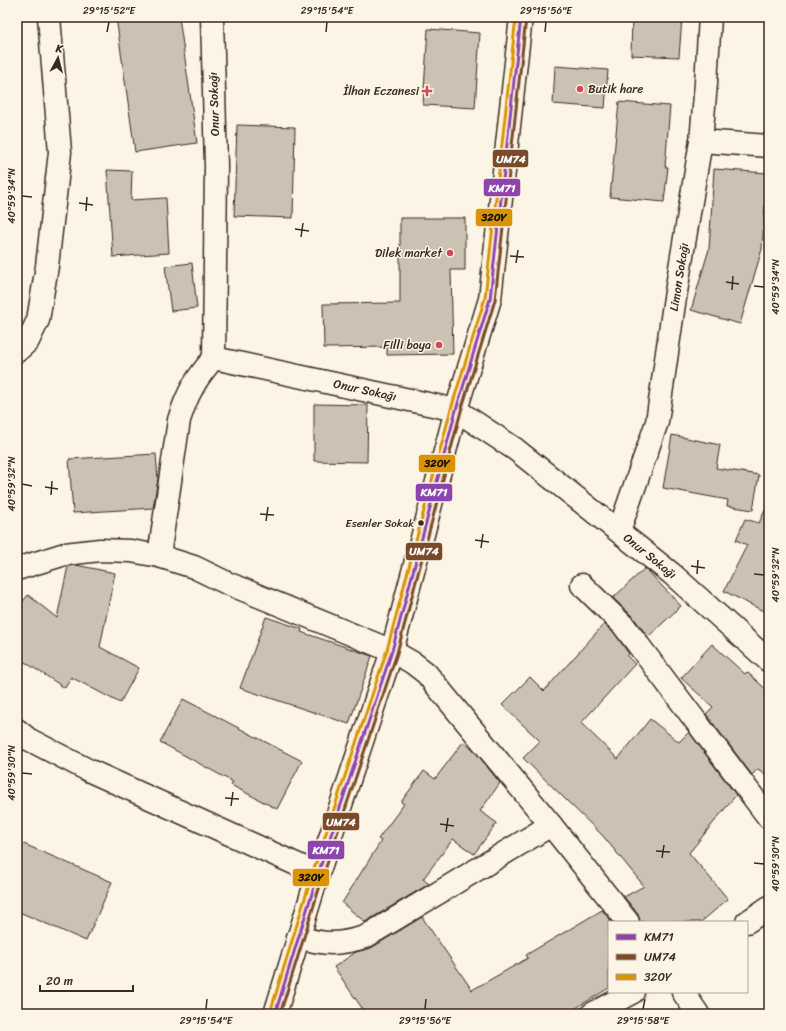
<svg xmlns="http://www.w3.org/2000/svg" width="786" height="1031" viewBox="0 0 786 1031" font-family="Sriracha,sans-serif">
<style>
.building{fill:#ccc2b3;stroke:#3b2a1e}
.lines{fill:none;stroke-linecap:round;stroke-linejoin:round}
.minor-casing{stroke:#3b2a1e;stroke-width:25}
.minor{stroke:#fcf5e5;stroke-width:22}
.bus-1-casing{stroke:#fcf5e5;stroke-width:6}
.bus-2-casing{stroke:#fcf5e5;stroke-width:6}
.bus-3-casing{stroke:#fcf5e5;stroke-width:6}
.bus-1{stroke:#8e44ad;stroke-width:3}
.bus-2{stroke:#7a4b2a;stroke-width:3}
.bus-3{stroke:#db9304;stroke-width:3}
.ticks{fill:none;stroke:#3b2a1e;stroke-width:1.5}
.poi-dot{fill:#d1495b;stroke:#fcf5e5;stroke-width:1.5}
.bus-dot{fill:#3b2a1e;stroke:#fcf5e5;stroke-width:1.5}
.labels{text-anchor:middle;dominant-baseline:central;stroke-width:3;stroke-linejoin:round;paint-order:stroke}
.bus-label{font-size:11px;fill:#3b2a1e;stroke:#fcf5e5;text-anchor:end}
.poi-label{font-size:12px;fill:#3b2a1e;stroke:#fcf5e5;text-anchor:end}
.street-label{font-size:12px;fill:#3b2a1e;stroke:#fcf5e5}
.line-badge{stroke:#fcf5e5;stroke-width:1.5}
.badge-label{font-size:11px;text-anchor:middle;font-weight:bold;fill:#fff}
.pale-badge-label{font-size:11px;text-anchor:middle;font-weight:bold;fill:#111}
.neatline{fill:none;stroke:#3b2a1e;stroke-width:1.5}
.ticks-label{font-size:10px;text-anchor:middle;fill:#3b2a1e}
</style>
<rect width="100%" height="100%" fill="#fcf5e5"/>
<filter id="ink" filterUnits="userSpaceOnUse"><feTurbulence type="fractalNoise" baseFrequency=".025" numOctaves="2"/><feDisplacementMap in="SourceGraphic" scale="8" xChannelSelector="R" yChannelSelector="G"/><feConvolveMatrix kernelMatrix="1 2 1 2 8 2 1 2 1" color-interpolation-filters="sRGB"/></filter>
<g filter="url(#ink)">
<!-- building -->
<g class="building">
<path d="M116 17H179L197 143 135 152Z"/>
<path d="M632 17 682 18 679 57 631 55Z"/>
<path d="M428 29 480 33 475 108 423 105Z"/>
<path d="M555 66 608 70 605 108 553 104Z"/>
<path d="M619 102 670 106 665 167H668L664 202 610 197Z"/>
<path d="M237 125 295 127 293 218 234 216Z"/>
<path d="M714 169 767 173 762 249 740 324 691 310 709 249Z"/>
<path d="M107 170 132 171 131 200 166 198 169 253 113 257Z"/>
<path d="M400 218H465V270H451L453 354 387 355V347L324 348 323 304 400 303Z"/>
<path d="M192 263 197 308 171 311 165 266Z"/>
<path d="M314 404 368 405 367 462 314 461Z"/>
<path d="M672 435 720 445 716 468 759 475 753 510 727 506 728 500 663 488Z"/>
<path d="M156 454 158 479 153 508 73 513 69 459Z"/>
<path d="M769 502V614L724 591 747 545 736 540 745 519 759 523Z"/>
<path d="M76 565 115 573 100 647 139 668 120 703 71 677 65 688 17 657V609L28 595 57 618 68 566Z"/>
<path d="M645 568 681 606 648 637 633 617 613 598Z"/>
<path d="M266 617 302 629 301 632 372 656 349 724 240 688Z"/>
<path d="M604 624 615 634 629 654 627 656 635 664 581 723 618 759 650 719 679 742 689 732 736 795 689 853 728 899 701 922H640L638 914 624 897 644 886 603 836 523 758 540 741 502 705 530 677 544 691Z"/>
<path d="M712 644 745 674 747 672 769 692V777L758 769 752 775 706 714 713 707 681 678Z"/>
<path d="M183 699 302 761 277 809 231 785 233 782 160 742Z"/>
<path d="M463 742 473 749 500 783 480 811 497 823 474 854 453 839 423 879 429 884 365 922 342 903 381 841 378 839 404 804 401 802 424 771 435 779Z"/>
<path d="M17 841 112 882 86 941 17 911Z"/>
<path d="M602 910 612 922H609V988L566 1014H366L334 967 356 952 371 948 422 917 472 990 528 958 526 955Z"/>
</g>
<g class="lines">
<!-- minor casing -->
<g class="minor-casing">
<g id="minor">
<path d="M212 17 216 166 214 358 456 410 515 449 672 574 769 661"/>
<path d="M701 141 769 146"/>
<path d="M17 351 28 341 38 320 47 266 60 152 49 17"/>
<path d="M619 531 657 422 674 304 701 141 706 83 710 17"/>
<path d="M159 556 179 420C187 394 196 378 214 358"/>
<path d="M17 569 65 554 100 550 131 551 159 556 194 567 227 583 392 651 413 663 426 673 551 825 628 922"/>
<path d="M582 585 624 626 769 818"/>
<path d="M17 730 28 739 88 770 318 874"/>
<path d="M747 922 769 907"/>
<path d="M298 937C325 945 338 945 365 937L551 825"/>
<path d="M683 992 698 1014"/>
<path d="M275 1014 318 874 392 651 456 410 490 299 521 17"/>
<path d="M592 1014 633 992"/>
</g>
</g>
<!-- minor -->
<use href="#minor" class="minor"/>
<!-- bus-1 casing -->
<g class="bus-1-casing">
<path id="bus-1" d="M275 1014 318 874 392 651 456 410 490 299 521 17"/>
</g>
<!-- bus-2 casing -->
<g class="bus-2-casing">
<path id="bus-2" d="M280 1014 323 876 397 653 461 411 495 300 526 18"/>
</g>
<!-- bus-3 casing -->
<g class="bus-3-casing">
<path id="bus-3" d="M270 1013 313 872 387 650 451 409 485 298 516 17"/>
</g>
<!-- bus-1 -->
<use href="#bus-1" class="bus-1"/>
<!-- bus-2 -->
<use href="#bus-2" class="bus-2"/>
<!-- bus-3 -->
<use href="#bus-3" class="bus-3"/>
</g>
</g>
<!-- ticks -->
<path class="ticks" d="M107 32 109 22M326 32 327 22M545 32 546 22M22 196 32 197M79 203 93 205M86 211 87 197M295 229 309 231M301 237 303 223M510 256 524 257M516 263 518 250M726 282 739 284M754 286 764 287M732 290 733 276M22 484 32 486M45 487 58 489M51 495 52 481M260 514 274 515M266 521 268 507M475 540 489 542M481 548 483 534M691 566 705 568M697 574 698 560M754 574 764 575M22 773 32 774M225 798 239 799M231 806 233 792M440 824 454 826M446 832 448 818M656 851 670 852M662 858 664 845M754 863 764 864M206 1009 207 999M425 1009 426 999M643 1009 645 999"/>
<!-- markers -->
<g class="poi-dot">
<circle cx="580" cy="89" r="4"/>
<path d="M425 85h4v4h4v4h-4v4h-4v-4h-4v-4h4z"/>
<circle cx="450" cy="253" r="4"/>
<circle cx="439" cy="345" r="4"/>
</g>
<circle class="bus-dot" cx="421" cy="523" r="3.5"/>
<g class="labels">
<!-- bus labels -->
<g class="bus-label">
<text x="414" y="523">Esenler Sokak</text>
</g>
<!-- poi labels -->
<g class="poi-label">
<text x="588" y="89" text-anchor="start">Butik hare</text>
<text x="419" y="91">İlhan Eczanesi</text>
<text x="442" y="253">Dilek market</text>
<text x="431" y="345">Filli boya</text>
</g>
<!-- street labels -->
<g class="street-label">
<text transform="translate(214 104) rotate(-92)">Onur Sokağı</text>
<text transform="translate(679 277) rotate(-81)">Limon Sokağı</text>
<text transform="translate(365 390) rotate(12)">Onur Sokağı</text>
<text transform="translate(650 556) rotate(39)">Onur Sokağı</text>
</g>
</g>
<g class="line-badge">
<rect x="492" y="149" width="37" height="19" rx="4" fill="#7a4b2a"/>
<rect x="483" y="178" width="38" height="19" rx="4" fill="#8e44ad"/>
<rect x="475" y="208" width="38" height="19" rx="4" fill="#db9304"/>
<rect x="418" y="454" width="38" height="19" rx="4" fill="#db9304"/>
<rect x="415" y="483" width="38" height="19" rx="4" fill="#8e44ad"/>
<rect x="405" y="542" width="38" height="19" rx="4" fill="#7a4b2a"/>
<rect x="322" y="812" width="38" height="19" rx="4" fill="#7a4b2a"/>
<rect x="307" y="840" width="38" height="20" rx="4" fill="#8e44ad"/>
<rect x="292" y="868" width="38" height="19" rx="4" fill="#db9304"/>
</g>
<g class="badge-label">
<text x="511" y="163">UM74</text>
<text x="502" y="192">KM71</text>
<text x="434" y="496">KM71</text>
<text x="424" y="555">UM74</text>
<text x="341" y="826">UM74</text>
<text x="326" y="854">KM71</text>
</g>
<g class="pale-badge-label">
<text x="494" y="221">320Y</text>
<text x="437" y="467">320Y</text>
<text x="311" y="881">320Y</text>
</g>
<!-- margin -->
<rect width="786" height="1031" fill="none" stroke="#fcf5e5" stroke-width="44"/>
<!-- legend -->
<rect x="608" y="921" width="140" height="72" fill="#fcf5e5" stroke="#afa495"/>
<rect x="616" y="934" width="20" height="6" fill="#8e44ad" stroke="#afa495"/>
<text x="644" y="941" font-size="12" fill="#3b2a1e">KM71</text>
<rect x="616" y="954" width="20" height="6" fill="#7a4b2a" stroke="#afa495"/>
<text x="644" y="961" font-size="12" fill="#3b2a1e">UM74</text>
<rect x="616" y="974" width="20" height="6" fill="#db9304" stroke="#afa495"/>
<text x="644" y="981" font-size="12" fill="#3b2a1e">320Y</text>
<!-- north arrow -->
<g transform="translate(58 58) rotate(7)" stroke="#fcf5e5" stroke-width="3" paint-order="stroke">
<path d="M0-3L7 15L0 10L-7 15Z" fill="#3b2a1e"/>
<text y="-6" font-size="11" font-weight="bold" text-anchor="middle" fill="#3b2a1e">K</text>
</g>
<!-- scale -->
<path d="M40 985v6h93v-6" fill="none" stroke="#3b2a1e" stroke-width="2"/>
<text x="46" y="985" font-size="12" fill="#3b2a1e" stroke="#fcf5e5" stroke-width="3" paint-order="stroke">20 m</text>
<rect x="22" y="22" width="742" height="987" class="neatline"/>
<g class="ticks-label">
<text x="109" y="14">29°15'52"E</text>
<text x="327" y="14">29°15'54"E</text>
<text x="546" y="14">29°15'56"E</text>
<text transform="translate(11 196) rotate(-90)" y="4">40°59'34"N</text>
<text transform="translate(775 287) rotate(-90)" y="4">40°59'34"N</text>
<text transform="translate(11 484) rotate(-90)" y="4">40°59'32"N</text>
<text transform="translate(775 575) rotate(-90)" y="4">40°59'32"N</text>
<text transform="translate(11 773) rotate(-90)" y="4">40°59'30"N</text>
<text transform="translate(775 864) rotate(-90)" y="4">40°59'30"N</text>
<text x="206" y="1024">29°15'54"E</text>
<text x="425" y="1024">29°15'56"E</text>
<text x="643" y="1024">29°15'58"E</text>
</g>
</svg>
